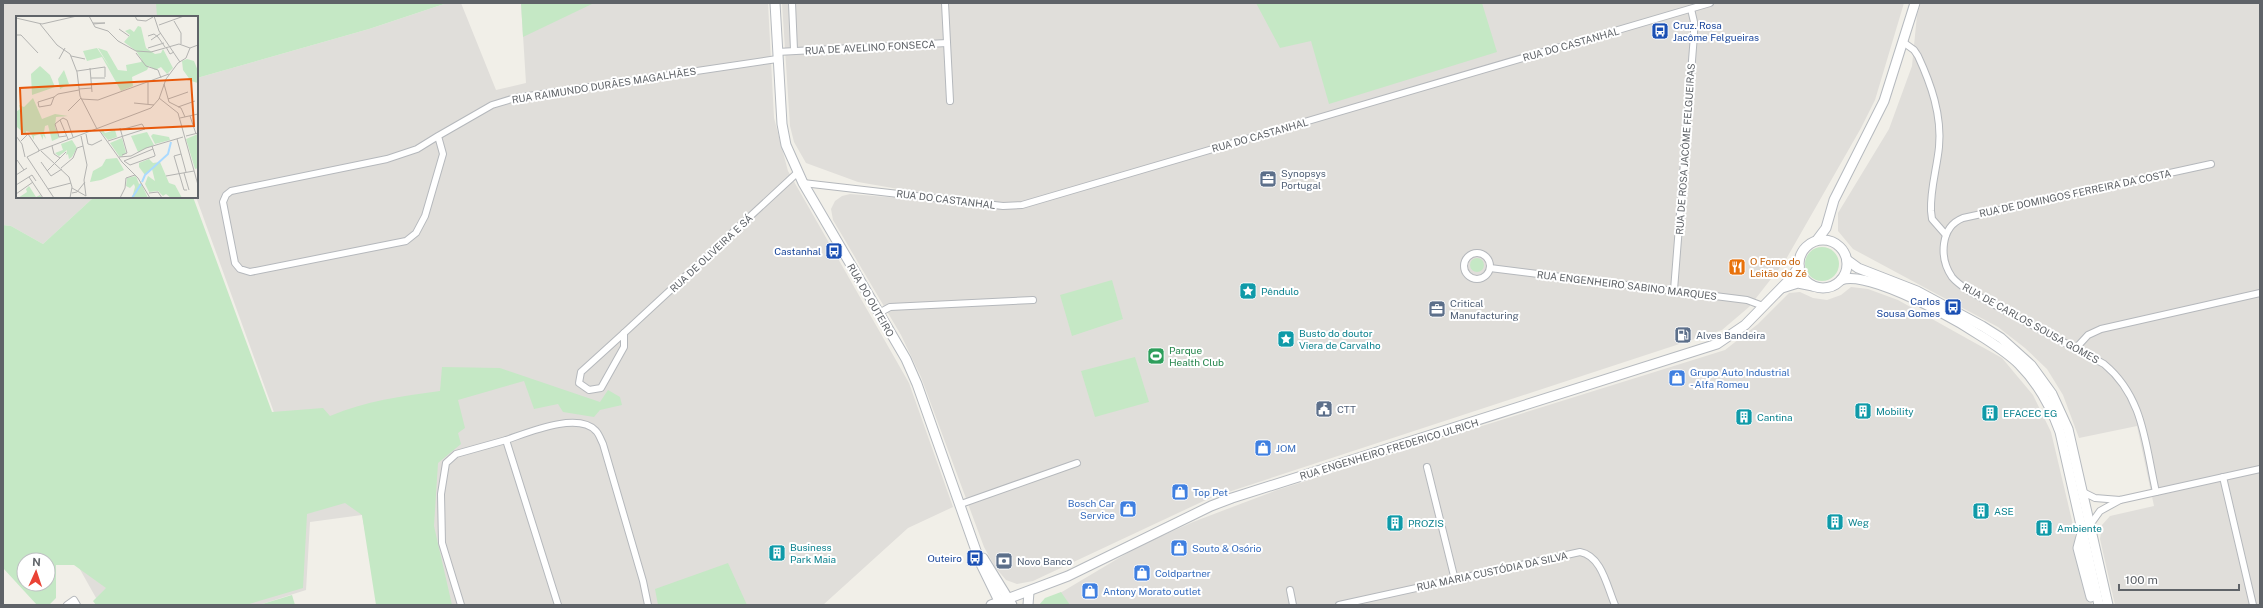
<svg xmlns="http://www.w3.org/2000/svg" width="2263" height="608" viewBox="0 0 2263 608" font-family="'Public Sans',sans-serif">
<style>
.industrial{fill:#e0deda}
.green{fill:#c5e8c5;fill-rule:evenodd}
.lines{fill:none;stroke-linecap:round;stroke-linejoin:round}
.street-casing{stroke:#b5b8bc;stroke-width:8}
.secondary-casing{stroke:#b6babf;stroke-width:11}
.street{stroke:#fff;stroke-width:6}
.secondary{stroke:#fff;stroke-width:9}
.labels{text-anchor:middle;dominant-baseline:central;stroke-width:4;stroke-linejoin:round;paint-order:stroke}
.transit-label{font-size:10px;fill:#164399;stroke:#fff;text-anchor:end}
.street-label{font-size:10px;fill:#5f6368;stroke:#fff}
.service-label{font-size:10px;fill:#4e5e75;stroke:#fff;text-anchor:start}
.food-label{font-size:10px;fill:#c56008;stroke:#fff;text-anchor:start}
.culture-label{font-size:10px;fill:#0d838f;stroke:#fff;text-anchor:start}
.leisure-label{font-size:10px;fill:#27864d;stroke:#fff;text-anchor:start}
.shop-label{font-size:10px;fill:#366cbe;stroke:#fff;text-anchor:start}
.inset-river{fill:none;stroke:#aadaff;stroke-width:2}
.inset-road{fill:none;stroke:#b3b3b1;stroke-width:1}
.view{fill:#e8590c;fill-opacity:0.15;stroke:#e8590c;stroke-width:2}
.inset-edge{fill:none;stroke:#5f6368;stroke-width:2}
</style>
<rect width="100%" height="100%" fill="#f1efe8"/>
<!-- industrial -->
<g class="industrial">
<path d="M3 3H157V17H17V197H94L43 244 11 226 3 225Z"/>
<path d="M447 3H461L496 90 526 83 521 3H768L774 118 788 171 909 383 953 507 908 528 823 605H379L362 515 310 522 306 590 259 605H100L36 491 276 418 196 197 197 78 369 29Z"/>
<path d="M782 3H1904L1875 100 1861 128 1785 261 1749 307 1722 330 1210 498 1033 581 1017 584 1006 580 995 567 984 547 921 377 901 335 833 220 831 209 835 201 842 196 850 194 997 206 858 182 806 163 794 142 790 126Z"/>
<path d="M1921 3H2260V605H2115L2100 539 2102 525 2110 516 2154 506 2137 426 2079 438 2063 395 2047 369 2025 348 1998 327 1853 249 1838 231V213L1889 129 1912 66 1917 15Z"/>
<path d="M1851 287 1868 289 1898 300 2002 358 2033 395 2051 432 2092 605H1040L1139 546 1193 522 1277 490 1725 350 1758 324 1789 293 1800 292 1813 298 1827 300 1841 295Z"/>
</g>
<!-- green -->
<g class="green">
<path d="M156 3H447L369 29 197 78V17H157Z"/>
<path d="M521 3H594L523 37Z"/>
<path d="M1256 3H1482L1497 52 1329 104 1311 41 1280 48Z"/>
<path d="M94 197H193L272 412 323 408 330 416C366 401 401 396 440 391L442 367 500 368 600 402 608 390 620 397 622 405 600 410 594 417 563 412 558 404 534 409 524 381 458 400 465 428 458 433 461 444 438 463 434 526 452 605H376L362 515 345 503 307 514 303 588 246 605H96L93 601 106 588 74 565H56V598L49 605H37L3 568V225L11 226 43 244ZM24 560H48V584H24Z"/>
<circle cx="1822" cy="264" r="17"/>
<circle cx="1477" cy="265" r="7"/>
<path d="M1112 280 1123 319 1072 336 1060 295Z"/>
<path d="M1135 357 1149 402 1095 417 1081 371Z"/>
<path d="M728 563 747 605H658L655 589Z"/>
<path d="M1061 592 1070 605H1039L1045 598Z"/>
<path d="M292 595 295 605H259Z"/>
</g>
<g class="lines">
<!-- street casing -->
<g class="street-casing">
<g id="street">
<path d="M792 3 794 50"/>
<path d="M945 3 950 101"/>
<path d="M1903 42 1914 50 1918 56C1931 84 1942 115 1939 147 1937 168 1930 189 1931 211L1932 219 1946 235"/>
<path d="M777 52 947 43"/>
<path d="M438 136 417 149 387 159 231 191 226 195 223 202 235 263 240 269 250 272 406 241 416 233 425 216 443 154 438 136 492 105 515 98 777 59"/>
<path d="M803 183 1003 206 1022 205 1710 3"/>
<circle cx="1477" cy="266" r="13"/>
<path d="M1490 268 1747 300 1763 306"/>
<path d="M1674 290 1694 35V22L1691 9"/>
<path d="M879 313 890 307 1033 300"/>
<path d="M624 333 797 173"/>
<path d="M624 333V347L601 388 589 390 579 383 581 372Z"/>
<path d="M2076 348 2088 335 2101 329 2260 293"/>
<path d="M1427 467 1455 580"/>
<path d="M2223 477 2253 605"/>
<path d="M2083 492 2095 498 2120 500 2260 469"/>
<path d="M2156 492C2145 444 2144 397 2104 364L1969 291C1963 287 1956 282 1952 277 1939 258 1940 227 1963 218L2211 164"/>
<path d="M961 504 1077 463"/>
<path d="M2090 525 2100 511 2120 500"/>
<path d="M1290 590 1293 605"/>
<path d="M67 605 74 600 77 605"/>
<path d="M461 605 442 543 441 494 446 463 456 454 506 440"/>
<path d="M558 605 506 440C527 433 578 411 596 431 599 434 601 440 603 444L643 581 648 605"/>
<path d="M1339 605 1580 552C1602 556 1607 587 1615 605"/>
</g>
</g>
<!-- secondary casing -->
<g class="secondary-casing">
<g id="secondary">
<path d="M775 3 782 124 786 145 803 183 906 359 917 384 980 562 1001 605"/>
<path d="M1817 240 1826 228 1834 200 1884 101 1915 3"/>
<circle cx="1823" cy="264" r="24"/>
<path d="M1847 260 1858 268 1917 291 1982 326 2001 338 2031 365 2052 394 2068 429 2108 605"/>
<path d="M1841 280C1874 268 1994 339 2019 364 2038 383 2051 407 2060 432L2099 605"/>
<path d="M1782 288 1798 283 1813 286"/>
<path d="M2082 533 2078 548 2091 597"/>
<path d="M983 558 1012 605"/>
<path d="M991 605 1068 576 1211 506 1232 498 1717 344 1745 325 1791 278 1799 266"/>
<path d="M1028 605 1029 592"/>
</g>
</g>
<!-- street -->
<use href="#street" class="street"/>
<!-- secondary -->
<use href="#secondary" class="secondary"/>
</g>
<!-- icons -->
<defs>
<g id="bus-square" transform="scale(0.9)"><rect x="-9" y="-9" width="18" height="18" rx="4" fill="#1a4fb4" stroke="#fff"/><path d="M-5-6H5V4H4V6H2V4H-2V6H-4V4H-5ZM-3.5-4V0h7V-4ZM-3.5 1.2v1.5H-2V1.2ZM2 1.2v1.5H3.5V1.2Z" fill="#fff"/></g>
<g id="office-square" transform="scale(0.9)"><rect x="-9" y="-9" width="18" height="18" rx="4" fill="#5c6f8a" stroke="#fff"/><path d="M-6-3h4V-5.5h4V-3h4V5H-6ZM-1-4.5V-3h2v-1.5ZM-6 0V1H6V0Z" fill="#fff"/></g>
<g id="restaurant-square" transform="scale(0.9)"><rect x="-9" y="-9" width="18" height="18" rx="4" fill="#e8710a" stroke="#fff"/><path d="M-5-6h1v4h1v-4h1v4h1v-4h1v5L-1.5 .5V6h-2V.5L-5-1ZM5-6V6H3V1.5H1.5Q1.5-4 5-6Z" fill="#fff"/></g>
<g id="sight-square" transform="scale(0.9)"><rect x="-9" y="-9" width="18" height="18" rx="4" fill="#0f9aa8" stroke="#fff"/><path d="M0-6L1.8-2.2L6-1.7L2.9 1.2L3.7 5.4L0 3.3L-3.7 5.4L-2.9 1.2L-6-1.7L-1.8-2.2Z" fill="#fff"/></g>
<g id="fuel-square" transform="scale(0.9)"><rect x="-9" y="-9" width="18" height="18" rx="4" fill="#5c6f8a" stroke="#fff"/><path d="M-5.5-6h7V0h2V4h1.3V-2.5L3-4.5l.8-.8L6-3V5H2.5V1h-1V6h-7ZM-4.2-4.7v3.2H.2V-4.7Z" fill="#fff"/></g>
<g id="stadium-square" transform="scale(0.9)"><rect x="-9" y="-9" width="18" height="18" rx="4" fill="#2e9e5b" stroke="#fff"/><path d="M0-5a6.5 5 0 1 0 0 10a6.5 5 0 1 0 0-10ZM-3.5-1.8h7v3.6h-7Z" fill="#fff"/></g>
<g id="shop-square" transform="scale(0.9)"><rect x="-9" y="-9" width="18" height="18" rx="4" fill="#3f7fe0" stroke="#fff"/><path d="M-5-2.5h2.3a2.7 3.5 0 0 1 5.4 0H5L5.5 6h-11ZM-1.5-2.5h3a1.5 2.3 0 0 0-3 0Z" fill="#fff"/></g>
<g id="civic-square" transform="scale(0.9)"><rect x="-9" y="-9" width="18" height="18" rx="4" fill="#5c6f8a" stroke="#fff"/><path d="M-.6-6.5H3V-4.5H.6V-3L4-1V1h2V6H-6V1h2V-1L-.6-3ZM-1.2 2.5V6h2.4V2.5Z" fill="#fff"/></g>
<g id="building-square" transform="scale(0.9)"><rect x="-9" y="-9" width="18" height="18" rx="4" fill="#0f9aa8" stroke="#fff"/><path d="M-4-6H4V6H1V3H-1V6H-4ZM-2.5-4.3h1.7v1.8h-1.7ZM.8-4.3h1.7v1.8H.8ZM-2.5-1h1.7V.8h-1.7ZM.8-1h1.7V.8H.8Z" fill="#fff"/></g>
<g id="bank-square" transform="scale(0.9)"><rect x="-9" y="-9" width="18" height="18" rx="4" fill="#5c6f8a" stroke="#fff"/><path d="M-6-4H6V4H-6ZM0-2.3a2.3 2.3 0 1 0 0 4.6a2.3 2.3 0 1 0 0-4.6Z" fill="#fff"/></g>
</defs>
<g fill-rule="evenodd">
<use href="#bus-square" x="1660" y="31"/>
<use href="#office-square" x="1268" y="179"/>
<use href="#bus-square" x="834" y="251"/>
<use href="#restaurant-square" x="1737" y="267"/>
<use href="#sight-square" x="1248" y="291"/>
<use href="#bus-square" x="1953" y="307"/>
<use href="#office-square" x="1437" y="309"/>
<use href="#fuel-square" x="1683" y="335"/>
<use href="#sight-square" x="1286" y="339"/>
<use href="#stadium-square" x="1156" y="356"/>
<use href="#shop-square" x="1677" y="378"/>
<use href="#civic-square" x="1324" y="409"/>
<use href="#building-square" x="1863" y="411"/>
<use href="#building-square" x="1990" y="413"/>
<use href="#building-square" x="1744" y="417"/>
<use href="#shop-square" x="1263" y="448"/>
<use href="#shop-square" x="1180" y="492"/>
<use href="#shop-square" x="1128" y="509"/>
<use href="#building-square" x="1981" y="511"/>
<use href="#building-square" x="1835" y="522"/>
<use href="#building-square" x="1395" y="523"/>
<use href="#building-square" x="2044" y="528"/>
<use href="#shop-square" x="1179" y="548"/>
<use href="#building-square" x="777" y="553"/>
<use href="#bus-square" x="975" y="558"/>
<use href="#bank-square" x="1004" y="561"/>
<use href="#shop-square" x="1142" y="573"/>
<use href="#shop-square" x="1090" y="591"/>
</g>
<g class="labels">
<!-- transit labels -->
<g class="transit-label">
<text x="1673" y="25" text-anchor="start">Cruz. Rosa<tspan x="1673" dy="12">Jacôme Felgueiras</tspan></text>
<text x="821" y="251">Castanhal</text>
<text x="1940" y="301">Carlos<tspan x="1940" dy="12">Sousa Gomes</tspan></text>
<text x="962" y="558">Outeiro</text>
</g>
<!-- street labels -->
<g class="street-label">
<text transform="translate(1571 44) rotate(-16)">RUA DO CASTANHAL</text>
<text transform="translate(870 47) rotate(-3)">RUA DE AVELINO FONSECA</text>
<text transform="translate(604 85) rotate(-9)">RUA RAIMUNDO DURÃES MAGALHÃES</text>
<text transform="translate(1260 135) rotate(-16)">RUA DO CASTANHAL</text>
<text transform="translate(1685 149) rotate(-86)">RUA DE ROSA JACÔME FELGUEIRAS</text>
<text transform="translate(2075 193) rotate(-12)">RUA DE DOMINGOS FERREIRA DA COSTA</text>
<text transform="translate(946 199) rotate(7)">RUA DO CASTANHAL</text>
<text transform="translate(711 253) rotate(-43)">RUA DE OLIVEIRA E SÁ</text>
<text transform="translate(1627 285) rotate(7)">RUA ENGENHEIRO SABINO MARQUES</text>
<text transform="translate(871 300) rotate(60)">RUA DO OUTEIRO</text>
<text transform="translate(2031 323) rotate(29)">RUA DE CARLOS SOUSA GOMES</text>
<text transform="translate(1389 449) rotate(-17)">RUA ENGENHEIRO FREDERICO ULRICH</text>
<text transform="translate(1492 571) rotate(-12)">RUA MARIA CUSTÓDIA DA SILVA</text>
</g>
<!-- service labels -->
<g class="service-label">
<text x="1281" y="173">Synopsys<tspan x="1281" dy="12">Portugal</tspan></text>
<text x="1450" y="303">Critical<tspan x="1450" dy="12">Manufacturing</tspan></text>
<text x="1696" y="335">Alves Bandeira</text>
<text x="1337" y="409">CTT</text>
<text x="1017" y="561">Novo Banco</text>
</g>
<!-- food labels -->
<g class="food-label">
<text x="1750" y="261">O Forno do<tspan x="1750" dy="12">Leitão do Zé</tspan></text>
</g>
<!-- culture labels -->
<g class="culture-label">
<text x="1261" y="291">Pêndulo</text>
<text x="1299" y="333">Busto do doutor<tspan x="1299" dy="12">Viera de Carvalho</tspan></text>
<text x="1876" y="411">Mobility</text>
<text x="2003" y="413">EFACEC EG</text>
<text x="1757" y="417">Cantina</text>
<text x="1994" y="511">ASE</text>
<text x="1848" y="522">Weg</text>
<text x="1408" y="523">PROZIS</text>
<text x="2057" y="528">Ambiente</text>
<text x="790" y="547">Business<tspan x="790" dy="12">Park Maia</tspan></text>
</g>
<!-- leisure labels -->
<g class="leisure-label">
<text x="1169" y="350">Parque<tspan x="1169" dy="12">Health Club</tspan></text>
</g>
<!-- shop labels -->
<g class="shop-label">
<text x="1690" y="372">Grupo Auto Industrial<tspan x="1690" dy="12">- Alfa Romeu</tspan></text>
<text x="1276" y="448">JOM</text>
<text x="1193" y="492">Top Pet</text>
<text x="1115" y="503" text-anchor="end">Bosch Car<tspan x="1115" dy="12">Service</tspan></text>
<text x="1192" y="548">Souto &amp; Osório</text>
<text x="1155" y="573">Coldpartner</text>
<text x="1103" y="591">Antony Morato outlet</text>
</g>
</g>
<!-- overview -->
<g transform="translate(16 16)">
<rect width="182" height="182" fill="#f1efe8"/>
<path d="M122 10 125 11 130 32 139 38 145 37 147 33 157 52 151 58 145 51 139 54 133 50 131 54 116 61 117 70 105 75 86 41 71 45 67 35 81 32 95 53 82 32 91 35 102 54 111 55 110 49 125 46 126 44 120 35 108 26 114 19 109 15 114 13 118 16ZM171 43 178 45 182 55V67L175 65 167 54 166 45ZM24 50 34 59 39 71 16 79 15 58ZM48 54 53 68 44 73 42 63ZM17 82 26 103 39 98 52 100 40 101 39 111 43 122 36 125 32 109 29 110 28 116 30 123 27 119V124L24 118 18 120V124L14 116 10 115V119L1 111 0 96 4 93 3 89 8 91ZM86 113 89 117 99 114 101 121 92 124 85 116ZM131 116 138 129 122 136 115 120ZM137 118 153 121 154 124 139 128 135 120ZM182 118V152L179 153 170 123ZM106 122 110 137 106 140 111 141 103 140 94 127ZM56 124 61 132 56 141 53 143 52 138 50 139 51 134 43 140 44 141 39 137 47 134 45 128ZM101 142 108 154 85 164 74 166 77 155 86 150 90 143ZM133 143 137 147 144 146 153 167 159 169 166 182H155L150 178 147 180 142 175 133 176 129 168 132 160 139 165 136 153 129 159 123 151V147ZM120 160 123 168 125 167 132 182H116L119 171 118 168 114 172 110 170 111 162ZM13 170 20 181 24 179 26 182H2L11 176 10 173Z" fill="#c5e8c5"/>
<path class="inset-river" d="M126 166 129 159 152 138 155 126M116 182 125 168"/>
<path class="inset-road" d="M73 0 79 11M119 0 121 4 130 5 137 1M138 0 143 15 164 46M0 2 26 8 61 0M158 5 165 17V28M77 7H89L77 8M24 8 41 29 54 38 61 56 64 80 81 113M143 9 168 0M79 11 92 15 102 25 120 35 135 36 163 28 174 32M103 13 113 20M0 19H5L22 37M132 20 138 18 142 21 149 31M135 24 145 17M150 31 154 38 158 36M132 32 148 27M120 37 130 50 142 54 145 62M55 40 69 43M43 43 49 32M74 52 76 76M61 55 89 51V61M75 62H89M148 68 153 86 165 92 169 101M63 73 76 72M38 81 22 86 23 91 35 89 38 81 42 78 63 74M143 82 162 97 182 169M65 83 82 84 153 58M152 83 172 76M118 87 138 89M132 88V66M162 91 179 85M52 95 65 82M174 100 180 118M164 102 182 98M44 104 39 108 43 121 50 120M104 112 111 137 106 139M83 114 106 146 122 162 134 182M70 118 72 128 76 129 86 124M0 120 6 128 9 141M65 120 71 149 68 164 70 180M170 120 182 117M52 123 44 104 47 102 51 104 57 121M161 123 170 156M5 125 12 118 23 134M92 125 129 113 126 108 104 114M36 130 38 138 44 142M136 130 139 139V140L114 149 108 145 137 133M22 135 135 92 143 83 150 63 162 47 170 42 174 32 182 29M25 135 53 161 56 171 54 182M165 138 158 140 168 174H171M11 141 38 182M11 141 23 135M103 141 115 140 130 132 167 121M1 144 8 154M25 146 35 160 46 153M45 152 57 142 61 132 67 130M31 155 50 136M168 157 173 174M0 159 11 152M150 160 178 155M13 161 27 182M0 169 16 159 20 165M56 172 70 180M32 173 55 167M56 177 61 176 69 166M133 177 142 176 146 182M0 178 17 166M104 182 109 172 110 162 119 159"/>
<path class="view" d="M175 63 178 110 6 118 4 72Z"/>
<rect width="182" height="182" class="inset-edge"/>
</g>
<!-- border -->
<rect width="2263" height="608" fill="none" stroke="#5f6368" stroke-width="8"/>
<!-- north arrow -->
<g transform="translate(36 572) rotate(3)"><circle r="19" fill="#ffffff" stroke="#bfc1c3"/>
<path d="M0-3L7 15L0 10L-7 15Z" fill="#ea4335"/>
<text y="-6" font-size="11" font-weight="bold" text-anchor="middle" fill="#5f6368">N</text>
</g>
<!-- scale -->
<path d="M2119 584v6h120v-6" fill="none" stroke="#5f6368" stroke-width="2"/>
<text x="2125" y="584" font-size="12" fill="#5f6368" stroke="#ffffff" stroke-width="3" paint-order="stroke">100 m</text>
</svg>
